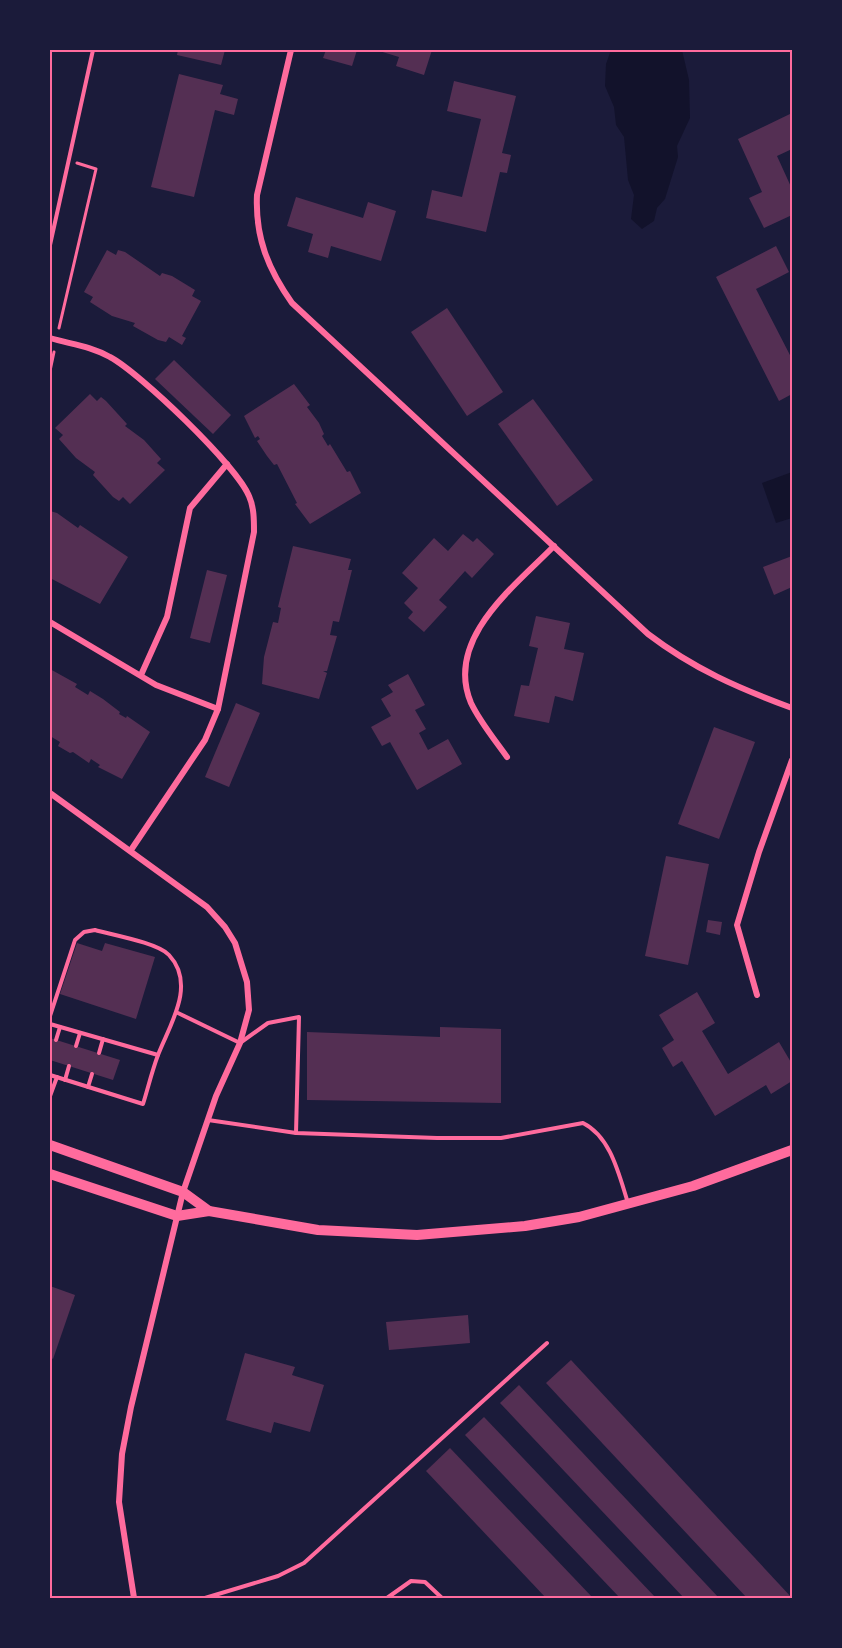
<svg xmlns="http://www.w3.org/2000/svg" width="842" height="1648" viewBox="0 0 842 1648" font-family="'Times New Roman',serif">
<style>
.water{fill:#12122b}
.building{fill:#542f53}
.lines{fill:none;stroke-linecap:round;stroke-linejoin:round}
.path{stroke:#ff6b9d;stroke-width:3}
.service{stroke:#ff6b9d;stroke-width:4}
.minor{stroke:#ff6b9d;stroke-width:6}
.secondary{stroke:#ff6b9d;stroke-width:10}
.neatline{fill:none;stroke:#ff6b9d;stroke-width:2}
</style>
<rect width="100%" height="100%" fill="#1b1b3a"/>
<!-- water -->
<g class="water">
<path d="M611 50H682L689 80 690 118 677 146 678 157 665 199 657 208 654 221 642 229 631 219 634 195 628 180 624 137 616 125 614 107 605 86 606 64Z"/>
<path d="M792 472V518L776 523 762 483Z"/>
</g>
<!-- building -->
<g class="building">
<path d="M178 50H225L221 65 177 55Z"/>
<path d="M326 50H357L352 66 323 58Z"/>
<path d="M376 50H432L424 75 396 66 399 57Z"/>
<path d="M179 74 223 85 220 94 238 99 234 115 215 110 194 197 151 187Z"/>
<path d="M454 81 516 96 502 153 511 155 507 173 500 172 486 232 426 218 432 190 462 197 481 119 447 111Z"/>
<path d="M792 113V149L777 156 792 189V215L764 228 749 198 762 192 738 139Z"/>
<path d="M296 197 363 218 368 202 396 211 381 261 331 246 328 258 308 252 313 234 287 226Z"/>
<path d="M776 246 789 272 756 289 792 359V394L779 401 716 277Z"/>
<path d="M107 250 116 255 118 250 125 252 160 276 162 273 172 276 195 290 192 296 201 301 182 336 186 338 182 345 169 337 166 342 158 340 133 326 135 323 112 316 90 302 93 297 84 292Z"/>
<path d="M447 308 503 392 467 416 411 332Z"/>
<path d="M174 360 231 415 213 434 155 379Z"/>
<path d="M294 384 310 405 307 407 319 423 324 434 322 436 328 446 330 444 347 472 350 471 361 493 310 524 295 504 297 503 277 464 274 465 267 456 257 441 260 439 258 436 255 438 244 416Z"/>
<path d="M90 394 97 401 101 397 106 401 127 424 125 426 144 440 161 459 157 463 165 470 130 504 123 497 119 501 113 497 93 475 95 472 76 458 59 439 63 435 55 428Z"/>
<path d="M533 399 593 480 557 506 498 424Z"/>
<path d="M50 511 57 513 78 528 80 525 128 557 100 604 50 578Z"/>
<path d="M463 534 473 542 477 538 494 554 472 578 465 571 439 600 447 607 424 632 408 618 413 612 404 603 418 588 402 573 434 538 448 551Z"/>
<path d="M293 546 351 559 348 570H352L339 622 333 621 330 635 337 636 327 671H323L327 673 319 699 262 684 264 657 273 622 278 623 281 608 278 607Z"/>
<path d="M792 556V587L774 595 763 567Z"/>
<path d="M207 570 227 575 210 643 190 638Z"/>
<path d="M536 616 570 623 564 649 584 653 573 701 555 696 549 723 514 716 521 685 529 686 538 648 529 646Z"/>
<path d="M50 669 77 684 75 687 88 695 90 691 103 699 120 712 119 714 126 718 127 716 150 732 122 779 98 767 100 765 91 759 89 763 73 752 70 753 58 746 60 742 50 736Z"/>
<path d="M408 674 425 705 415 710 426 729 419 733 428 750 448 739 462 764 417 790 390 742 382 746 371 727 391 716 381 699 393 692 388 685Z"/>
<path d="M236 703 260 713 229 787 205 777Z"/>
<path d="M714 727 755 742 719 839 678 824Z"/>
<path d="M666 856 709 864 688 965 645 956Z"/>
<path d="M708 920 722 922 720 935 706 932Z"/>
<path d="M77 943 102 951 105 943 155 957 136 1019 60 994Z"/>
<path d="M697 992 715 1023 702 1031 728 1074 779 1042 792 1064V1081L771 1094 766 1085 715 1116 682 1061 673 1067 662 1048 674 1040 659 1015Z"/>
<path d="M440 1027 501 1029V1103L307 1100V1032L440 1037Z"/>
<path d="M50 1038 120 1060 113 1080 50 1060Z"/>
<path d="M50 1286 75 1295 53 1359 50 1357Z"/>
<path d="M468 1315 470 1343 389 1350 386 1322Z"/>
<path d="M245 1353 295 1367 292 1375 324 1385 310 1432 274 1422 271 1433 226 1420Z"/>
<path d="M571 1360 792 1598H747L546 1383Z"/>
<path d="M519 1385 719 1598H684L500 1403Z"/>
<path d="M484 1417 656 1598H620L465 1435Z"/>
<path d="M450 1448 593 1598H546L426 1471Z"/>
</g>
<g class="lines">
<!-- path -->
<g class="path">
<path d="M59 328 96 169 77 163"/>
<path d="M50 371 54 352"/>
</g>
<!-- service -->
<g class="service">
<path d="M50 245 93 50"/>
<path d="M178 1013 240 1043 268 1023 299 1017 296 1133"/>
<path d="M50 1016 75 940 84 932 95 930C113 935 158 943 169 955 197 985 169 1026 158 1055 152 1071 148 1088 143 1104L50 1075"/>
<path d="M50 1024 158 1055"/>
<path d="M56 1040 60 1027"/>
<path d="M76 1046 80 1033"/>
<path d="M99 1053 103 1039"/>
<path d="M65 1080 69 1066"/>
<path d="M88 1087 92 1074"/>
<path d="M50 1096 57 1077"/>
<path d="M208 1120 296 1133 437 1138H501L583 1123C611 1137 619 1175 628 1203"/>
<path d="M205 1598 278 1576 304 1563 547 1343"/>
<path d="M387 1598 411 1581 425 1582 442 1598"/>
</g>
<!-- minor -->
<g class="minor">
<path d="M291 50 257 195C255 237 268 269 292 303L648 634C694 669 738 688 792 708"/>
<path d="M50 338C70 344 91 346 110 357 140 373 236 465 249 496 254 507 254 520 254 532L218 709 205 740 131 850"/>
<path d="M50 622 156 685 218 709"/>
<path d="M141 675 167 617 190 508 227 464"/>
<path d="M507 757C495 740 480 722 471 703 444 639 515 586 554 546"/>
<path d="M50 793 207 907 225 927 235 943 247 982 249 1010 240 1043 216 1096 183 1192 131 1407 122 1454 119 1502 134 1598"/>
<path d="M757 995 737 925 759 852 792 760"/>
</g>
<!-- secondary -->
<g class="secondary">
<path d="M50 1145 183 1192 209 1211"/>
<path d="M50 1174 177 1216 209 1211 318 1230 417 1235 525 1226 579 1217 693 1186 792 1150"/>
</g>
</g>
<!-- border -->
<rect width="842" height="1648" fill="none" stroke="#1b1b3a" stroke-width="102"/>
<rect x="51" y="51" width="740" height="1546" class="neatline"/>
</svg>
